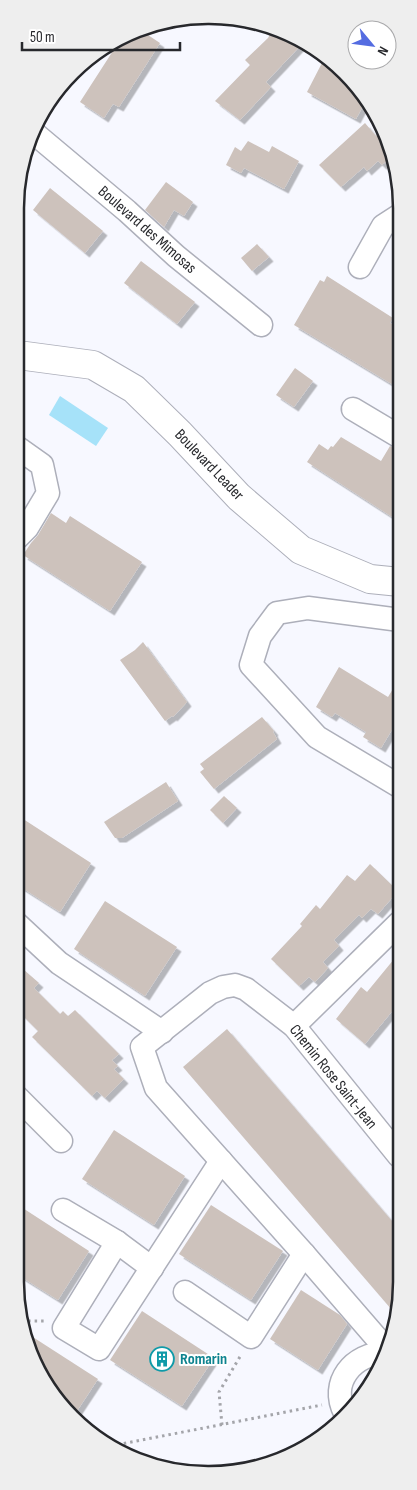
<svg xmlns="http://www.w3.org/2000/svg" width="417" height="1490" viewBox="0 0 417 1490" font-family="'Sofia Sans Condensed',sans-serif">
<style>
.water{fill:#a6e2f9}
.building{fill:#cdc2bc;filter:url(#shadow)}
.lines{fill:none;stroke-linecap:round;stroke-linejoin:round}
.minor-casing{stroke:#adafba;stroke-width:25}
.tertiary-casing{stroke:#adafba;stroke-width:30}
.path{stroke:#a4a5aa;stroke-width:3;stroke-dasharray:2.5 4;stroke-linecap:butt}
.minor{stroke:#fff;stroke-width:22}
.tertiary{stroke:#fff;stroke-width:28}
.labels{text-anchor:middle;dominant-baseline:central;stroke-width:4;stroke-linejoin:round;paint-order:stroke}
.street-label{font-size:16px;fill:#27282c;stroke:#fff}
.culture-label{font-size:16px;font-weight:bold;fill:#0d838f;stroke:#fff;text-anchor:start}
.rim{fill:none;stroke:#27282c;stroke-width:2.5}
</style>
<defs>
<filter id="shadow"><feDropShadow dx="4.5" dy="4.5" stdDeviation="0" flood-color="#0004"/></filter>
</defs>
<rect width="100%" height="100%" fill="#f7f8ff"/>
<!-- water -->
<path class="water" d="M60 396 108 428 96 446 49 415Z"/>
<!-- building -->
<g class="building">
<path d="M273 29 288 34 287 38 301 45 266 82 271 87 240 120 215 101 250 65 245 60 268 38Z"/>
<path d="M142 31 160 43 119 107 113 104 104 118 80 102 120 40Z"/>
<path d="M324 59 346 72 366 100 356 119 307 92Z"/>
<path d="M365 123 376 136 384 129 392 156 382 165 378 161 367 171 364 167 341 187 319 165Z"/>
<path d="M248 141 269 152 272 146 299 161 284 189 244 168 241 173 226 165 235 147 241 151Z"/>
<path d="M166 182 193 202 184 216 174 210 164 227 145 210Z"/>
<path d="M50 188 103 231 85 253 33 210Z"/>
<path d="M257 244 269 257 252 271 241 258Z"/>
<path d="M141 261 195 302 177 324 124 283Z"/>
<path d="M327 276 393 318 390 323 400 329V389L294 325 320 280 324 282Z"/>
<path d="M295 368 313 381 294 407 276 395Z"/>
<path d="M341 437 381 461 390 446 400 450V522L307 462 319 444 328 450 331 446 333 447Z"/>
<path d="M51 513 66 523 70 516 142 562 110 611 23 555 31 543 38 535Z"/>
<path d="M143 642 187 702 173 717 172 716 165 721 120 660 135 650Z"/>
<path d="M339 667 388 697 399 679V718L381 748 363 737 366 732 335 713 332 717 316 707Z"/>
<path d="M262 717 274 731 273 732 277 739 214 789 200 772 204 769 200 764Z"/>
<path d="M166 782 178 801 122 838H115L104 822Z"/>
<path d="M224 796 237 808 223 823 210 810Z"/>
<path d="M17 815 91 863 60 912 16 884Z"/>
<path d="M370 864 398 891 378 914 371 909 362 918 359 915 334 940 339 946 323 962 328 968 315 982 309 977 299 986 271 959 302 926 300 924 316 905 320 909 347 875 355 881Z"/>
<path d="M105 901 177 947 145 996 74 949Z"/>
<path d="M399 953V1003L365 1044 336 1019 361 987 367 992Z"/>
<path d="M16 963 39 983 34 988 60 1014 63 1011 68 1016 75 1010 119 1054 112 1060 118 1066 114 1069 124 1079 105 1098 97 1091 92 1096 32 1037 38 1031 16 1009Z"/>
<path d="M227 1029 398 1228V1317L183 1067Z"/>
<path d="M114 1130 185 1176 154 1225 82 1179Z"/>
<path d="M15 1203 89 1251 58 1300 15 1273Z"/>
<path d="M211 1205 283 1251 251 1300 179 1254Z"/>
<path d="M301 1290 340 1315 347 1324 318 1370 270 1339Z"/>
<path d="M142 1311 214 1358 182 1406 110 1360Z"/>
<path d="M25 1332 98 1379 73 1417 63 1409 30 1355Z"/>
</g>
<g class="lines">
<!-- minor casing -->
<g class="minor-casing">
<g id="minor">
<path d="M34 133 127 211 176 256 261 325"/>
<path d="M360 267 383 226 400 215"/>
<path d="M353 409 400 437"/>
<path d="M17 538 27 528 48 493 42 465 18 448"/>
<path d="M399 786 317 737 251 665 260 636 277 613 308 608 400 620"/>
<path d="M16 923 59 963 162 1032"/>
<path d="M294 1026 399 923"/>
<path d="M16 1096 61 1141"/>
<path d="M63 1210 117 1242 152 1268"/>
<path d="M117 1242 64 1328 99 1349 221 1161"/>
<path d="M185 1292 251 1337 304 1254"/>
<path d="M387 1350 304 1254 156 1088 142 1047 210 993 223 987 235 985 246 989 294 1026 399 1156"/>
<path d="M345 1413C329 1383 353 1353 386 1353"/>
</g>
</g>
<!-- tertiary casing -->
<g class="tertiary-casing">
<path id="tertiary" d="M18 355 93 365 134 389 180 434 239 497 301 550 370 579 400 582"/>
</g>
<!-- path -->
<g class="path">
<path d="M22 1319 27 1321H44"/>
<path d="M222 1425 219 1392 241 1355"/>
<path d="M111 1446 322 1405"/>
</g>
<!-- minor -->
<use href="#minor" class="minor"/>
<!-- tertiary -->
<use href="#tertiary" class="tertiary"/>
</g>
<!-- icons -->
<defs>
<g id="building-ring" transform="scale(1.25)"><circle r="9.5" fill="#fff" stroke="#0f9aa8" stroke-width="1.5"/><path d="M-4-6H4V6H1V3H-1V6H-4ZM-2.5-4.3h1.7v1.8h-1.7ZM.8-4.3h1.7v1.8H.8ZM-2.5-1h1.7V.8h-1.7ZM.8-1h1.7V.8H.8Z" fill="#0f9aa8"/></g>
</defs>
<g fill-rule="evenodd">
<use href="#building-ring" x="162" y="1359"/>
</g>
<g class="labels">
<!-- street labels -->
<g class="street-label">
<text transform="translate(147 230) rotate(41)">Boulevard des Mimosas</text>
<text transform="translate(209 465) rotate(46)">Boulevard Leader</text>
<text transform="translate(333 1077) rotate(51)">Chemin Rose Saint-Jean</text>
</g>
<!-- culture labels -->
<g class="culture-label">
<text x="180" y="1359">Romarin</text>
</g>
</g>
<!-- crop -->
<path d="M0 0H417V1490H0ZM208 24H209A184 184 0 0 1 393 208V1282A184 184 0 0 1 209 1466H208A184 184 0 0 1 24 1282V208A184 184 0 0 1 208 24Z" fill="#eee" fill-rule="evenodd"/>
<path class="rim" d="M208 24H209A184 184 0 0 1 393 208V1282A184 184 0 0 1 209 1466H208A184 184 0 0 1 24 1282V208A184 184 0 0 1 208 24Z"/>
<!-- north arrow -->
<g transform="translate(372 45) rotate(119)"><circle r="24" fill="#ffffff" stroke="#a9a9ab"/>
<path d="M0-4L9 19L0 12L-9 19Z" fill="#546ce1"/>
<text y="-8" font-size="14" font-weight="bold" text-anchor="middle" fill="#27282c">N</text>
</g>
<!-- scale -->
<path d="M22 42v8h158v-8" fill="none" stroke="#27282c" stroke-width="2.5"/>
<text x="30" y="42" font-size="15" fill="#27282c" stroke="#ffffff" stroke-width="4" paint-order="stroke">50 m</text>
</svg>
